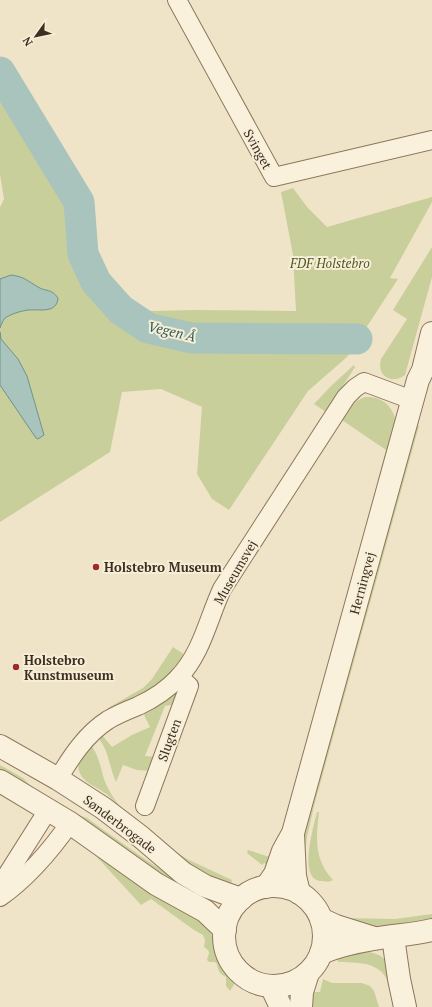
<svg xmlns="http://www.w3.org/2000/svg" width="432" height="1007" viewBox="0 0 432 1007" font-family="'PT Serif',serif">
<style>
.green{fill:#c9cf9b}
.water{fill:#a9c4bc;stroke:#6f938a}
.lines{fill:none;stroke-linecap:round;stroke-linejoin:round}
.river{stroke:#a9c4bc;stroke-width:31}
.minor-casing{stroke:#8d765c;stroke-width:20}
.tertiary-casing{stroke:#8d765c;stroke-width:24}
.minor{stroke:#faf1dc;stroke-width:18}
.tertiary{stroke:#faf1dc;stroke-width:22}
.poi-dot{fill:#9e2a2b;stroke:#f7eed8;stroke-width:1.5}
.labels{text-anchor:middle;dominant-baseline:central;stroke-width:4;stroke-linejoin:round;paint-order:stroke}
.street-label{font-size:13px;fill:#3d2e20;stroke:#f7eed8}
.park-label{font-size:13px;font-style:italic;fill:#4d5a26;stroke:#f7eed8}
.poi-label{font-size:13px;font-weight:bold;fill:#3d2e20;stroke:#f7eed8;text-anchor:start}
.water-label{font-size:14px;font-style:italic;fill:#2f5d5a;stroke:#f7eed8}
</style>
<rect width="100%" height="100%" fill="#f0e4c8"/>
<!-- green -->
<g class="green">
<path d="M0 90 69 197 90 286 113 312 193 310 296 311 293 255 281 192 293 188 308 208 327 227 432 197V202L390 278 398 279 347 357 308 391 229 510 212 499 197 474 202 407 161 389 122 392 110 452 0 522V207L4 199 0 175Z"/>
<path d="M432 247V277L405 375C392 385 376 376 381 359L407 319 393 310Z"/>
<path d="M354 365 355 367 326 412 314 404 331 386Z"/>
<path d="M365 397C382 396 393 406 396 422L380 481 378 480 386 450 342 420C348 409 353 401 365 397Z"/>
<path d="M417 424 419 426 314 806 307 837 304 861 303 836Z"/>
<path d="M173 647 185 655C165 685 140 695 110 710L108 708 143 688 152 679Z"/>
<path d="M180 688 177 704 165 706 145 756 157 757 153 771 137 770 123 765 116 782C109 767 109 750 98 738L102 735 112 747 132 735 150 727 144 715 145 713 166 700Z"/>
<path d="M90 744C99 755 100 766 104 779 109 793 118 804 127 815V819C122 812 117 803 110 797 97 785 78 784 78 763Z"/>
<path d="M0 765 23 778 36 791 0 770Z"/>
<path d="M317 812H319C316 839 314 859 333 880 329 883 325 881 320 881 298 878 314 825 317 812Z"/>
<path d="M79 815 87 818C128 847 167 877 213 899L210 903 170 882 79 817Z"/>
<path d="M159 842 189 860 232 880 230 886 189 866Z"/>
<path d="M248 850 276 859 271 868 264 863 262 865 247 853Z"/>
<path d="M97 854 195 916C199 920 206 924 209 929 213 936 213 943 215 950 218 962 225 975 235 983L230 991 226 986V977C219 974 218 970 217 964L215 962H209L207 960 209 953 208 950 204 947 205 940 203 935 194 930 151 899 141 905 96 856Z"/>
<path d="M432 914V921L393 927 370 928 344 918 395 919Z"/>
<path d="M352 951C364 951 384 951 388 966 389 973 389 980 390 986 381 961 361 963 339 962L335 958Z"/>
<path d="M323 979 332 983H362L370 986 374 991 379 1007H310L313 992H320Z"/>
</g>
<!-- water -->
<g class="water">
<path d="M11 275C25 277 26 280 38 287 46 292 51 288 58 298 57 314 39 309 28 310 21 311 10 314 4 319 3 321 1 325 0 328V279Z"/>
<path d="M0 332 1 339 18 359 27 376 44 435 38 439 36 438 0 385Z"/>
</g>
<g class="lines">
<!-- river -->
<path class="river" d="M0 72 79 202 83 254 96 282 121 310 148 328 191 338 357 339"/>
<!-- minor casing -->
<g class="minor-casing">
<g id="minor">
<path d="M177 0 274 177 432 140"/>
<path d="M58 779C71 757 86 734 108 720 118 714 128 710 138 706 153 699 167 690 178 678 202 653 208 619 222 589L346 397 355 388 364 382 412 400"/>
<path d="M145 806 189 686 179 677"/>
<path d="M0 886 48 810"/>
<path d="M0 897C27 878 51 850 70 823"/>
</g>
</g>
<!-- tertiary casing -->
<g class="tertiary-casing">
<g id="tertiary">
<path d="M0 746 58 779 103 808 141 837 183 873 205 886 241 899"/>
<path d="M0 781 70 823 156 884 205 911 225 930"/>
<path d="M293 834 295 876 299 893"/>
<circle cx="274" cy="936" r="50"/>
<path d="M266 887 275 874 283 851 293 833 418 380 423 370 432 333"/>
<path d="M321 919 336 926 374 938"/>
<path d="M393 937 399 979 405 1007"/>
<path d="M321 953C338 946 356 942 374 939 393 935 413 935 432 930"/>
<path d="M271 986 281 1007"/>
<path d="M301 1007 302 992 308 973"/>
</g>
</g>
<!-- minor -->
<use href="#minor" class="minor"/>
<!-- tertiary -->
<use href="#tertiary" class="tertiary"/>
</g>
<!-- markers -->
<g class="poi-dot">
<circle cx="96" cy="567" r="4"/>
<circle cx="16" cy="667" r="4"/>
</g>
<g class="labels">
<!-- street labels -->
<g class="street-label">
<text transform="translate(258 149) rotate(61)">Svinget</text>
<text transform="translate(235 572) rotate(-60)">Museumsvej</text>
<text transform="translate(362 583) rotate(-75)">Herningvej</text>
<text transform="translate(169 740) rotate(-70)">Slugten</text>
<text transform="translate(120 824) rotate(37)">Sønderbrogade</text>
</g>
<!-- park labels -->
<g class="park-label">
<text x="330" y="263">FDF Holstebro</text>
</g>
<!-- poi labels -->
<g class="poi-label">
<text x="104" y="567">Holstebro Museum</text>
<text x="24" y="660">Holstebro<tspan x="24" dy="15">Kunstmuseum</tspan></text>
</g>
<!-- water labels -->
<g class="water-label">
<text transform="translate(172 331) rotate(13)">Vegen Å</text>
</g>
</g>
<!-- north arrow -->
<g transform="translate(36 36) rotate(237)" stroke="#f7eed8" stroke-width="3" paint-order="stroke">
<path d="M0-3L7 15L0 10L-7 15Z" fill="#3d2e20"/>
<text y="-6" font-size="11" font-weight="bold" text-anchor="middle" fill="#3d2e20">N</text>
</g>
</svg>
